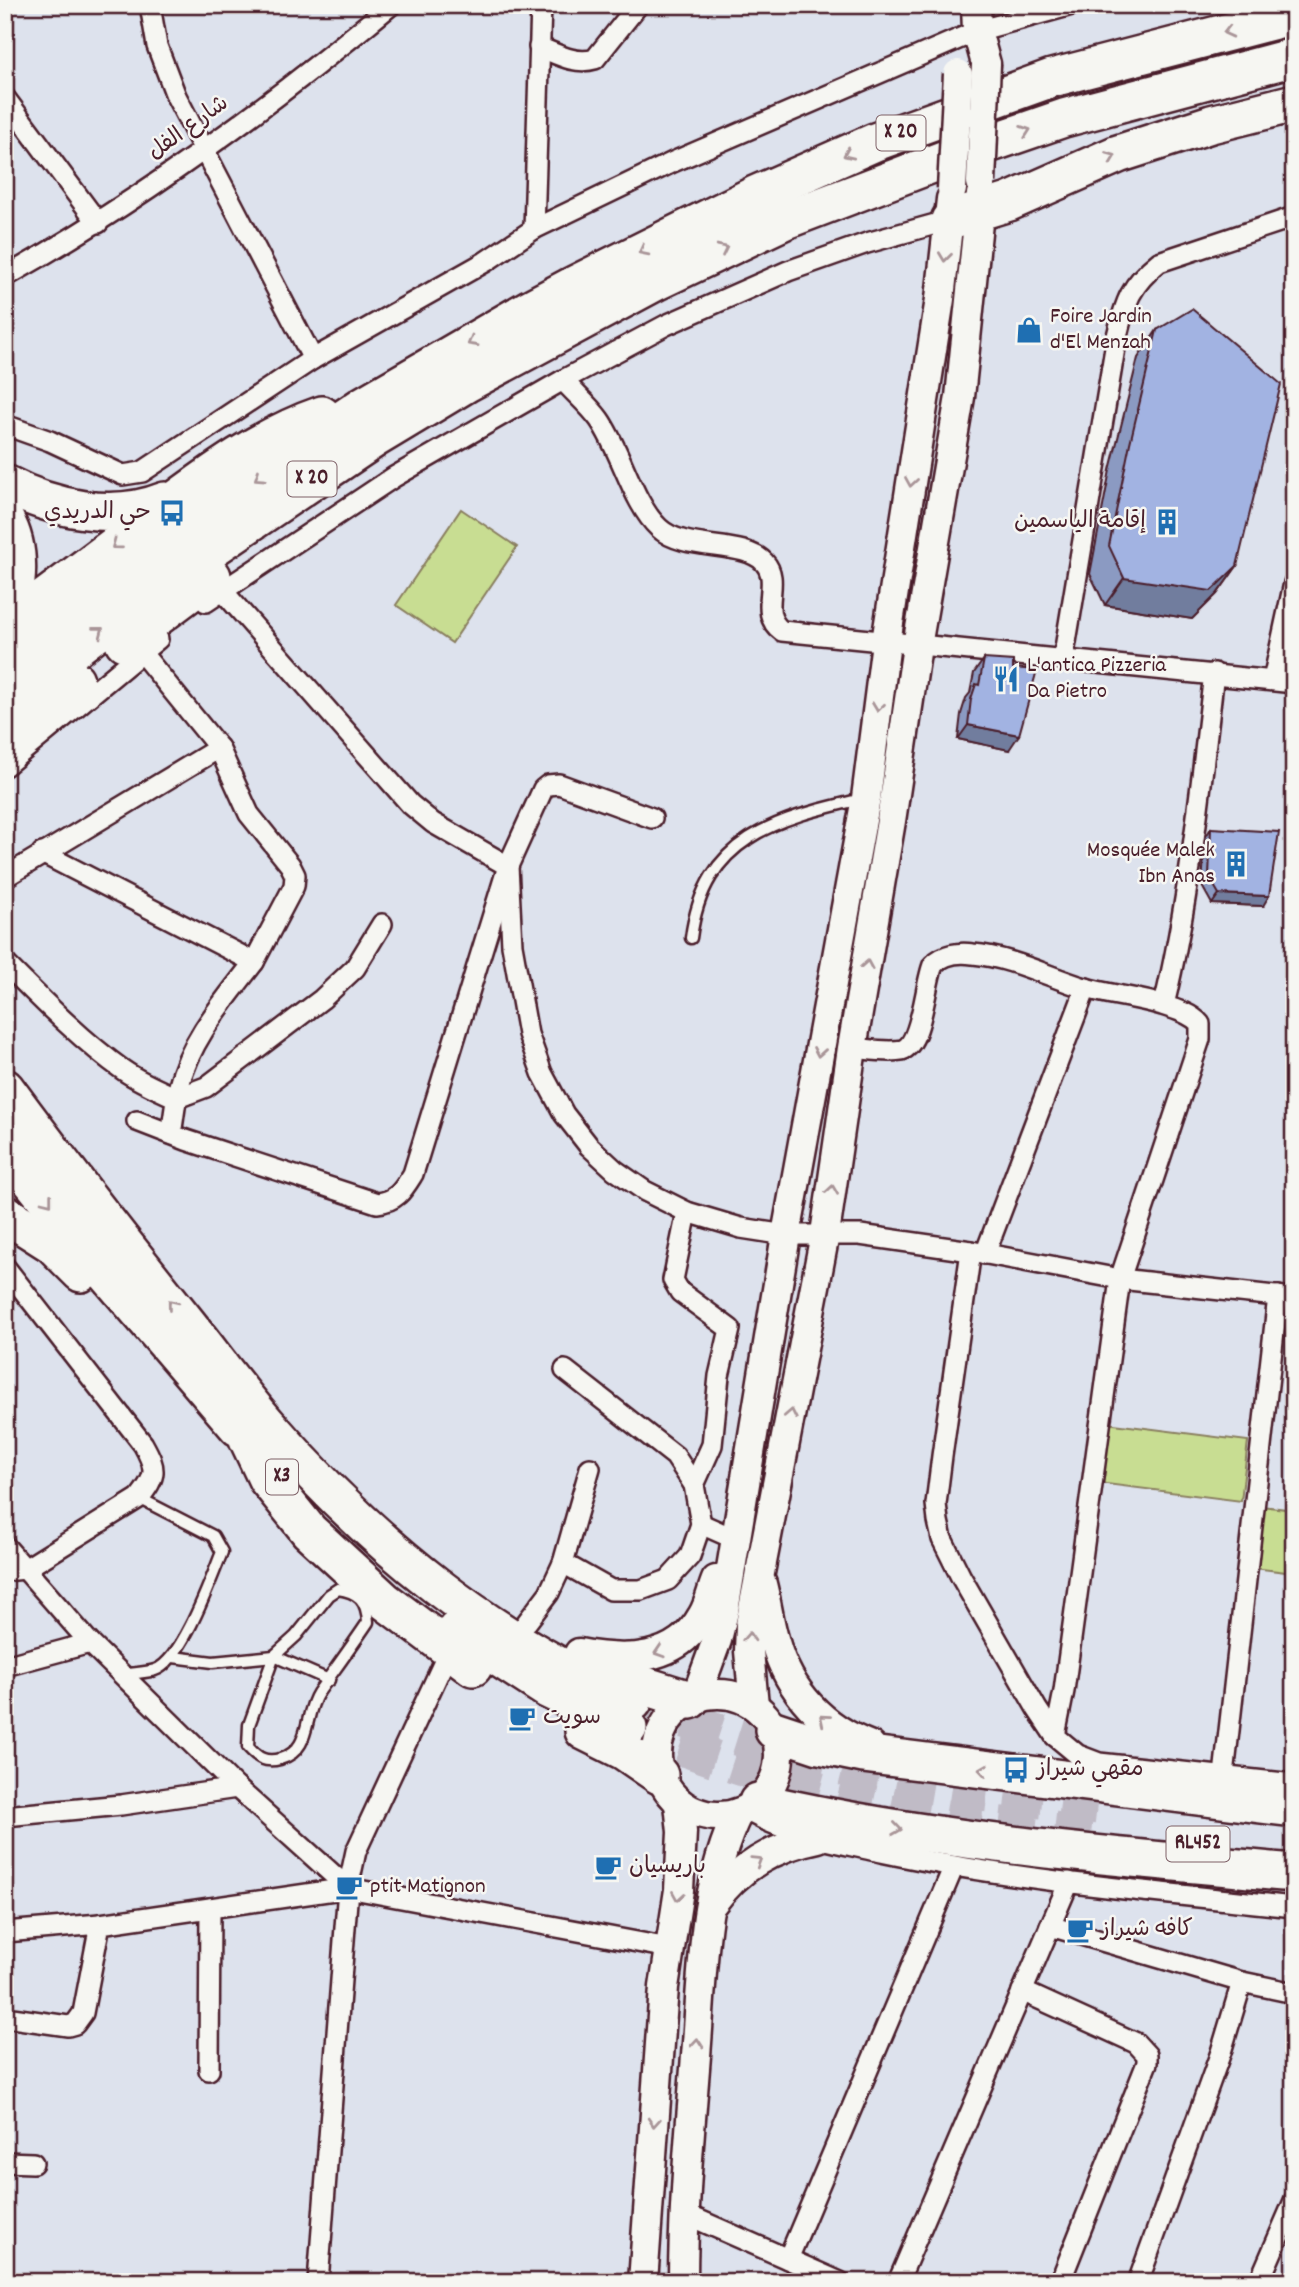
<svg xmlns="http://www.w3.org/2000/svg" width="1299" height="2287" viewBox="0 0 1299 2287" font-family="Dekko,'Playpen Sans Arabic',sans-serif">
<style>
.green{fill:#c8dd92;stroke:#897e5e;stroke-width:2}
.lines{fill:none;stroke-linecap:round;stroke-linejoin:round}
.highway-tunnel{stroke:#c0bbc6;stroke-width:37;stroke-dasharray:37 18;stroke-linecap:butt}
.lane-casing{stroke:#4a1f2b;stroke-width:15}
.street-casing{stroke:#4a1f2b;stroke-width:24}
.secondary-casing{stroke:#4a1f2b;stroke-width:33}
.highway-casing{stroke:#4a1f2b;stroke-width:42}
.lane{stroke:#f6f6f2;stroke-width:10}
.street{stroke:#f6f6f2;stroke-width:19}
.secondary{stroke:#f6f6f2;stroke-width:28}
.highway{stroke:#f6f6f2;stroke-width:37}
.secondary-bridge-casing{stroke:#4a1f2b;stroke-width:33;stroke-linecap:butt}
.secondary-bridge{stroke:#f6f6f2;stroke-width:28}
.wall{fill:#8b9ac2;stroke:#4a1f2b;stroke-width:2}
.shaded-wall{fill:#717d9e;stroke:#4a1f2b;stroke-width:2}
.building{fill:#a2b3e2;stroke:#4a1f2b;stroke-width:2}
.oneway{stroke:#a99598}
.labels{text-anchor:middle;dominant-baseline:central;stroke-width:5;stroke-linejoin:round;paint-order:stroke}
.shield{fill:#f6f6f2;stroke:#7e6067;stroke-width:2}
.shield-label{font-size:21px;font-weight:bold;fill:#4a1f2b}
.street-label{font-size:23px;fill:#4a1f2b;stroke:#f6f6f2}
.poi-label{font-size:23px;fill:#4a1f2b;stroke:#f6f6f2;text-anchor:start}
</style>
<rect width="100%" height="100%" fill="#dde2ed"/>
<filter id="ink" filterUnits="userSpaceOnUse"><feTurbulence type="fractalNoise" baseFrequency=".0143" numOctaves="2"/><feDisplacementMap in="SourceGraphic" scale="14" xChannelSelector="R" yChannelSelector="G"/><feConvolveMatrix kernelMatrix="1 2 1 2 8 2 1 2 1" color-interpolation-filters="sRGB"/></filter>
<g filter="url(#ink)">
<!-- green -->
<g class="green">
<path d="M461 509 517 547 452 643 396 605Z"/>
<path d="M1106 1423 1248 1441 1241 1501 1098 1483Z"/>
<path d="M1261 1506 1294 1510V1573L1253 1568Z"/>
</g>
<g class="lines">
<!-- highway-tunnel -->
<g class="highway-tunnel">
<path d="M633 1702C724 1735 815 1763 910 1782 975 1795 1041 1799 1106 1807"/>
<path d="M628 1728C721 1762 815 1794 913 1812 975 1824 1039 1828 1102 1835"/>
</g>
<!-- lane casing -->
<g class="lane-casing">
<g id="lane">
<path d="M691 938C704 837 776 819 862 799"/>
<path d="M338 1589C359 1592 367 1601 368 1622 352 1646 335 1669 318 1693 303 1716 312 1750 280 1759 265 1763 258 1758 248 1747L249 1725 274 1656 296 1636 329 1595Z"/>
<path d="M173 1657 213 1662 274 1656 329 1680"/>
<path d="M122 1675C132 1673 145 1673 155 1670 182 1661 211 1579 222 1552L213 1536 139 1498"/>
</g>
</g>
<!-- street casing -->
<g class="street-casing">
<g id="street">
<path d="M150 5 157 46 176 96 313 359"/>
<path d="M539 47C557 54 575 65 595 59L638 5"/>
<path d="M5 98 98 223"/>
<path d="M534 229 541 5"/>
<path d="M5 277C142 200 270 106 391 5"/>
<path d="M563 380C574 393 589 405 599 419 621 450 633 504 659 528 684 552 744 540 764 562 783 582 756 612 782 631L1294 683"/>
<path d="M5 425 50 441 123 475 142 472 313 359 485 262 534 229 673 162 977 31 1072 5"/>
<path d="M206 602 394 477 563 380 666 325 788 271 867 243 950 220"/>
<path d="M1063 660 1117 336C1125 302 1131 284 1159 262L1294 217"/>
<path d="M1273 680 1294 583"/>
<path d="M5 766 158 639"/>
<path d="M652 818 559 784 548 785 543 789 508 866 512 945 528 1034 542 1073 564 1114 589 1146 615 1170 645 1191 687 1212 741 1228 786 1235H860L971 1251 1120 1279 1294 1298"/>
<path d="M42 853 254 962 294 886 295 875 290 865 249 814 219 748 141 652"/>
<path d="M5 877 219 748"/>
<path d="M5 963C41 999 82 1041 123 1070 140 1082 159 1090 177 1098L206 1087 322 999 355 968 382 924"/>
<path d="M1164 1005C1190 896 1201 785 1214 673"/>
<path d="M852 1048C867 1049 887 1053 902 1050 922 1044 925 984 933 965 943 954 959 952 973 954 1010 957 1047 976 1082 987 1108 995 1136 997 1162 1005 1175 1009 1192 1014 1200 1024V1039L1120 1279 1064 1691 1055 1736 1078 1755 1099 1763 1294 1784"/>
<path d="M137 1121 186 1140 377 1203C397 1201 403 1190 413 1174L508 866 433 823 410 804 222 590"/>
<path d="M171 1134C174 1118 175 1102 179 1086 190 1039 226 999 254 962"/>
<path d="M687 1212 673 1280 680 1292 730 1329 719 1376 712 1445 694 1485"/>
<path d="M971 1251 942 1456 936 1504 938 1521 942 1539 961 1577 1037 1709 1055 1736"/>
<path d="M985 1254 1086 988"/>
<path d="M5 1267 143 1444C157 1469 157 1476 139 1498L25 1569 5 1571"/>
<path d="M701 1524 735 1539"/>
<path d="M5 1546 90 1643 237 1788 348 1888 318 2282"/>
<path d="M563 1563 611 1590H641L668 1580 690 1556 701 1524 694 1485 675 1456 565 1370"/>
<path d="M527 1622 549 1593 563 1563 590 1468"/>
<path d="M5 1666 90 1643"/>
<path d="M1224 1775 1278 1296"/>
<path d="M749 1812C790 1835 835 1842 881 1852 1017 1881 1156 1892 1294 1907"/>
<path d="M5 1816 121 1805 237 1788"/>
<path d="M348 1888 356 1851 449 1651"/>
<path d="M1050 1926 1242 1982"/>
<path d="M5 1932 100 1924"/>
<path d="M1022 1991 1136 2043 1147 2055V2063L1060 2282"/>
<path d="M5 2017 68 2026 75 2024 83 2013 100 1924 348 1888 669 1948"/>
<path d="M209 2070 210 1908"/>
<path d="M5 2162 33 2163"/>
<path d="M683 2213 840 2282"/>
<path d="M788 2259 954 1866"/>
<path d="M898 2282 1069 1882"/>
<path d="M1138 2282 1221 2052 1242 1982 1294 1993"/>
<path d="M1259 2282 1294 2201"/>
</g>
</g>
<!-- secondary casing -->
<g class="secondary-casing">
<g id="secondary">
<path d="M976 5 977 31 986 64"/>
<path d="M762 1584C767 1603 769 1623 775 1642 789 1692 823 1728 871 1746"/>
<path d="M579 1653C625 1662 677 1662 702 1616 709 1605 711 1592 716 1580"/>
<circle cx="718" cy="1755" r="61"/>
<path d="M696 1697 717 1640 724 1611 786 1235 866 798 886 642 940 299 951 199"/>
<path d="M754 1705 749 1651 750 1625 825 1234 852 1048 891 821 917 646 960 397 981 194"/>
<path d="M712 1904C739 1867 773 1847 818 1838"/>
<path d="M643 2282 664 1987 679 1890 682 1832 679 1803"/>
<path d="M683 2282C683 2202 691 2122 697 2043 703 1965 703 1884 738 1813"/>
</g>
</g>
<!-- highway casing -->
<g class="highway-casing">
<g id="highway">
<path d="M950 220 1009 202 1118 154 1211 124 1294 103"/>
<path d="M5 484C53 509 113 522 165 501"/>
<path d="M5 520C21 548 20 589 5 618"/>
<path d="M5 628C53 592 102 555 150 519 204 479 258 437 322 415"/>
<path d="M124 642 212 576"/>
<path d="M5 660 226 498 364 405 531 308 574 285 755 195 875 142 1052 78 1294 15"/>
<path d="M5 702 154 588 374 439 467 383 657 281 783 221 956 155 1064 118 1294 57"/>
<path d="M5 737 75 680"/>
<path d="M5 1088C64 1168 125 1246 187 1323 214 1357 240 1393 269 1426 372 1544 489 1640 633 1702"/>
<path d="M5 1148 107 1274 238 1427"/>
<path d="M5 1214 52 1244 81 1273"/>
<path d="M248 1439 267 1479 309 1531 385 1601 473 1667"/>
<path d="M456 1630 547 1689 628 1728"/>
<path d="M612 1670 642 1685 690 1700"/>
<path d="M774 1730 819 1745 863 1754 1294 1808"/>
<path d="M584 1731 624 1751 659 1775"/>
<path d="M758 1802C933 1842 1115 1857 1294 1873"/>
</g>
</g>
<!-- lane -->
<use href="#lane" class="lane"/>
<!-- street -->
<use href="#street" class="street"/>
<!-- secondary -->
<use href="#secondary" class="secondary"/>
<!-- highway -->
<use href="#highway" class="highway"/>
<!-- secondary-bridge casing -->
<g class="secondary-bridge-casing">
<g id="secondary-bridge">
<path d="M981 182 986 64"/>
<path d="M952 189 958 74"/>
</g>
</g>
<!-- secondary-bridge -->
<use href="#secondary-bridge" class="secondary-bridge"/>
</g>
<!-- wall -->
<g class="wall">
<path d="M1157 330 1237 566 1217 594 1192 619 1105 605 1090 574 1110 470 1138 358Z"/>
<path d="M984 659 1009 750 958 739 961 714 966 698 970 693 974 673Z"/>
<path d="M1211 828 1263 906 1212 904 1202 886 1205 838Z"/>
</g>
<!-- shaded-wall -->
<g class="shaded-wall">
<path d="M1237 566 1217 594 1192 619 1105 605 1124 578Z"/>
<path d="M968 725 1019 735 1009 750 958 739Z"/>
<path d="M1219 894 1269 896 1263 906 1212 904Z"/>
</g>
<!-- building -->
<g class="building">
<path d="M1192 309 1281 384 1237 566 1211 591 1124 578 1109 546 1130 443 1157 330Z"/>
<path d="M984 659 1013 661V668L1037 670 1019 735 968 725 971 699 976 684 979 685Z"/>
<path d="M1211 828 1279 832 1269 896 1219 894 1209 877Z"/>
</g>
<!-- one-way arrows -->
<defs><path id="oneway-chevron" d="M-2-3.5L2.5 0L-2 3.5" fill="none" stroke-width="1.6" stroke-linecap="round" stroke-linejoin="round" transform="scale(1.75)"/></defs>
<g class="oneway">
<use href="#oneway-chevron" transform="translate(1228 32) rotate(166)"/>
<use href="#oneway-chevron" transform="translate(1026 131) rotate(-19)"/>
<use href="#oneway-chevron" transform="translate(848 154) rotate(156)"/>
<use href="#oneway-chevron" transform="translate(1111 157) rotate(-21)"/>
<use href="#oneway-chevron" transform="translate(723 249) rotate(-26)"/>
<use href="#oneway-chevron" transform="translate(643 251) rotate(153)"/>
<use href="#oneway-chevron" transform="translate(945 257) rotate(97)"/>
<use href="#oneway-chevron" transform="translate(472 342) rotate(150)"/>
<use href="#oneway-chevron" transform="translate(259 477) rotate(146)"/>
<use href="#oneway-chevron" transform="translate(911 482) rotate(99)"/>
<use href="#oneway-chevron" transform="translate(116 545) rotate(143)"/>
<use href="#oneway-chevron" transform="translate(99 631) rotate(-38)"/>
<use href="#oneway-chevron" transform="translate(878 707) rotate(97)"/>
<use href="#oneway-chevron" transform="translate(867 965) rotate(-80)"/>
<use href="#oneway-chevron" transform="translate(819 1052) rotate(100)"/>
<use href="#oneway-chevron" transform="translate(832 1190) rotate(-82)"/>
<use href="#oneway-chevron" transform="translate(48 1201) rotate(52)"/>
<use href="#oneway-chevron" transform="translate(172 1304) rotate(-129)"/>
<use href="#oneway-chevron" transform="translate(791 1414) rotate(-79)"/>
<use href="#oneway-chevron" transform="translate(749 1637) rotate(-87)"/>
<use href="#oneway-chevron" transform="translate(659 1652) rotate(162)"/>
<use href="#oneway-chevron" transform="translate(824 1719) rotate(-140)"/>
<use href="#oneway-chevron" transform="translate(983 1770) rotate(-172)"/>
<use href="#oneway-chevron" transform="translate(897 1829) rotate(8)"/>
<use href="#oneway-chevron" transform="translate(757 1861) rotate(-32)"/>
<use href="#oneway-chevron" transform="translate(678 1896) rotate(99)"/>
<use href="#oneway-chevron" transform="translate(697 2043) rotate(-85)"/>
<use href="#oneway-chevron" transform="translate(654 2122) rotate(94)"/>
</g>
</g>
<!-- icons -->
<defs>
<g id="shop-bare" transform="scale(2.1)"><path d="M-5-2.5h2.3a2.7 3.5 0 0 1 5.4 0H5L5.5 6h-11ZM-1.5-2.5h3a1.5 2.3 0 0 0-3 0Z" fill="#1f6fb2" stroke="#f6f6f2" stroke-width="2.5" paint-order="stroke"/></g>
<g id="bus-bare" transform="scale(2.1)"><path d="M-5-6H5V4H4V6H2V4H-2V6H-4V4H-5ZM-3.5-4V0h7V-4ZM-3.5 1.2v1.5H-2V1.2ZM2 1.2v1.5H3.5V1.2Z" fill="#1f6fb2" stroke="#f6f6f2" stroke-width="2.5" paint-order="stroke"/></g>
<g id="building-bare" transform="scale(2.1)"><path d="M-4-6H4V6H1V3H-1V6H-4ZM-2.5-4.3h1.7v1.8h-1.7ZM.8-4.3h1.7v1.8H.8ZM-2.5-1h1.7V.8h-1.7ZM.8-1h1.7V.8H.8Z" fill="#1f6fb2" stroke="#f6f6f2" stroke-width="2.5" paint-order="stroke"/></g>
<g id="restaurant-bare" transform="scale(2.1)"><path d="M-5-6h1v4h1v-4h1v4h1v-4h1v5L-1.5 .5V6h-2V.5L-5-1ZM5-6V6H3V1.5H1.5Q1.5-4 5-6Z" fill="#1f6fb2" stroke="#f6f6f2" stroke-width="2.5" paint-order="stroke"/></g>
<g id="cafe-bare" transform="scale(2.1)"><path d="M-5.5-4.5H6V0H3Q3 3.5 0 3.5H-2.5Q-5.5 3.5-5.5 0ZM3-3.2v2h1.7v-2ZM-6 4.5H4V6H-6Z" fill="#1f6fb2" stroke="#f6f6f2" stroke-width="2.5" paint-order="stroke"/></g>
</defs>
<g fill-rule="evenodd">
<use href="#shop-bare" x="1029" y="330"/>
<use href="#bus-bare" x="172" y="513"/>
<use href="#building-bare" x="1167" y="522"/>
<use href="#restaurant-bare" x="1006" y="679"/>
<use href="#building-bare" x="1236" y="864"/>
<use href="#cafe-bare" x="522" y="1718"/>
<use href="#bus-bare" x="1016" y="1770"/>
<use href="#cafe-bare" x="608" y="1867"/>
<use href="#cafe-bare" x="349" y="1887"/>
<use href="#cafe-bare" x="1080" y="1930"/>
</g>
<g class="labels">
<!-- shield labels -->
<g class="shield">
<rect x="876.5" y="115.5" width="49" height="35" rx="5"/>
<rect x="287.5" y="461.5" width="49" height="35" rx="5"/>
<rect x="266" y="1459.5" width="32" height="35" rx="5"/>
<rect x="1166.5" y="1826.5" width="63" height="35" rx="5"/>
</g>
<g class="shield-label">
<text x="901" y="133">X 20</text>
<text x="312" y="479">X 20</text>
<text x="282" y="1477">X3</text>
<text x="1198" y="1844">RL452</text>
</g>
<!-- street labels -->
<g class="street-label">
<text transform="translate(189 129) rotate(-36)">شارع الفل</text>
</g>
<!-- poi labels -->
<g class="poi-label">
<text x="1050" y="317">Foire Jardin<tspan x="1050" dy="26">d'El Menzah</tspan></text>
<text x="151" y="513" text-anchor="end">حي الدريدي</text>
<text x="1146" y="522" text-anchor="end">إقامة الياسمين</text>
<text x="1027" y="666">L'antica Pizzeria<tspan x="1027" dy="26">Da Pietro</tspan></text>
<text x="1215" y="851" text-anchor="end">Mosquée Malek<tspan x="1215" dy="26">Ibn Anas</tspan></text>
<text x="543" y="1718">سويت</text>
<text x="1037" y="1770">مقهي شيراز</text>
<text x="629" y="1867">باريسيان</text>
<text x="370" y="1887">ptit Matignon</text>
<text x="1101" y="1930">کافه شيراز</text>
</g>
</g>
<!-- margin -->
<rect width="1299" height="2287" fill="none" stroke="#f6f6f2" stroke-width="28"/>
<rect x="14" y="14" width="1271" height="2259" fill="none" stroke="#4a1f2b" stroke-width="2.5" filter="url(#ink)"/>
</svg>
